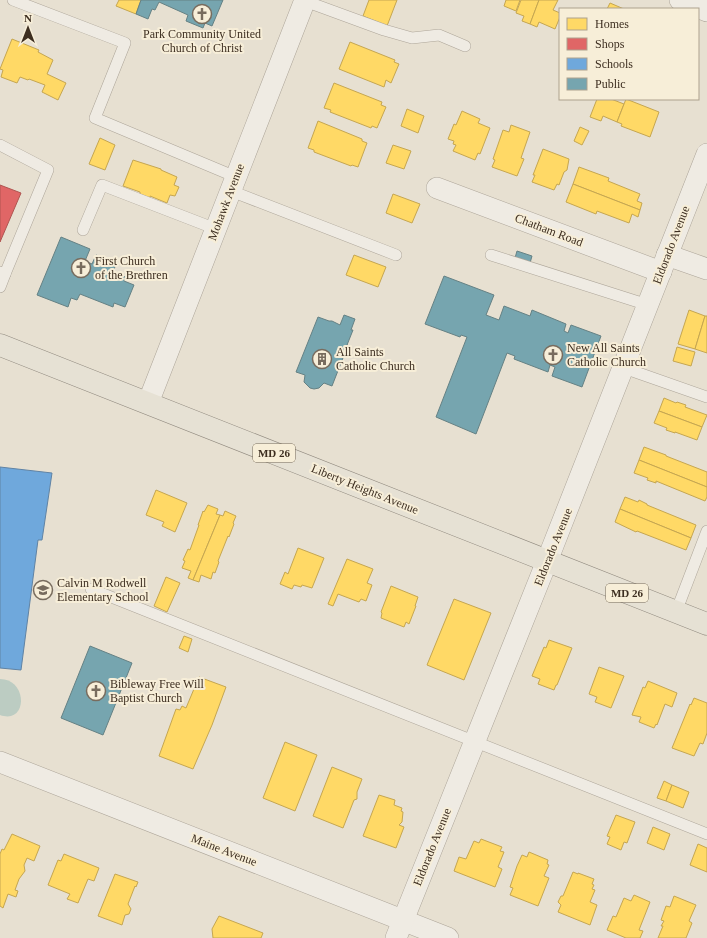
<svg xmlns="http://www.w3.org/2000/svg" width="707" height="938" viewBox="0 0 707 938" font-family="Georgia,serif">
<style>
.water{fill:#bcccc2}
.homes{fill:#ffd966;stroke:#c5a651}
.shops{fill:#e06666;stroke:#af5551}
.schools{fill:#6fa8dc;stroke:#6083a4}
.public{fill:#76a5af;stroke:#658184}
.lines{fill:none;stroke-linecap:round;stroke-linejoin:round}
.lane-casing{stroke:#ada599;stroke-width:12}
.street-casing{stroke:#ada599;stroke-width:22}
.primary-casing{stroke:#928b80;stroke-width:23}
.lane{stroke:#efebe3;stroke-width:11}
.street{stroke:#efebe3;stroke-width:21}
.primary{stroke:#e6e1d4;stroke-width:22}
.labels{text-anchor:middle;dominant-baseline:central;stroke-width:4;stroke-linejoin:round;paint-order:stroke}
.shield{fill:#f7eed8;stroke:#756857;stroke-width:1}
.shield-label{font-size:11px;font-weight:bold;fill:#3d2e20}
.poi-label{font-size:12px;fill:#3d2e20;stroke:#f7eed8;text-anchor:start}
.street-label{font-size:12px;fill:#3d2e20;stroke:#f7eed8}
</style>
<rect width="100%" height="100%" fill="#e7e0d1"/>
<!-- water -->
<path class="water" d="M0 679C28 679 28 725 0 715Z"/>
<!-- homes -->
<g class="homes">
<path d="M119 0H141L136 14 116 6Z"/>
<path d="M369 0H397L387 26 363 16Z"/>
<path d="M506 0H520L516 11 504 6Z"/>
<path d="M521 0H539L530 24 522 21 524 16 516 13Z"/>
<path d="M539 0H558L553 10 560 13V17L555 29 539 22 537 27 530 24Z"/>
<path d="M610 3 624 9H607Z"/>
<path d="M12 39 39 50 38 52 53 60 47 74 66 83 58 100 42 92 45 85 29 79 28 80 20 77 17 83 1 77 3 70 0 69Z"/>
<path d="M350 42 395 60 394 62 399 64 391 83 386 80 384 87 339 69Z"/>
<path d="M334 83 382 102 381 105 386 107 377 128 372 126 371 128 330 112 331 110 324 108Z"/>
<path d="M597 99H611L624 104 617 122 603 116 601 121 590 117Z"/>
<path d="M626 99 659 112 650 137 621 126 622 124 617 122Z"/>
<path d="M407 109 424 116 418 133 401 126Z"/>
<path d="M462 111 480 119 478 123 490 128 480 154 478 153 475 160 453 151 456 145 453 144 454 141 448 139 454 124 456 125Z"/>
<path d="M318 121 362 139V141L367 143 358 167 352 165 351 166 314 152V150L308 148Z"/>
<path d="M511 125 530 132 521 158 524 159 517 176 492 167 495 160 493 159 503 130 509 132Z"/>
<path d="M580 127 589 131 582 145 574 141Z"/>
<path d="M100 138 115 145 105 170 89 164Z"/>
<path d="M393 145 411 151 404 169 386 163Z"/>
<path d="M543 149 569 159 567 170 564 172 559 185 557 184 554 190 532 182 535 175H533Z"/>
<path d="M133 160 161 169V170L177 177 174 185 179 187 175 196 170 195 167 203 150 196V198L140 194V192L123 186Z"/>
<path d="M579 167 609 178 608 181 640 194 637 201 642 203 640 210 573 184Z"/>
<path d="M573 184 640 210 638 217 632 214 629 223 597 211 596 214 566 202Z"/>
<path d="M393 194 420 204 412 223 386 213Z"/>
<path d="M354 255 386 267 378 287 346 275Z"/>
<path d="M689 310 705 316 695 349 678 344Z"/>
<path d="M705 316H707V353L695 349Z"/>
<path d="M677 347 695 352 691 366 673 361Z"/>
<path d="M664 398 676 403 677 402 686 405 685 407 707 415 702 427 659 411Z"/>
<path d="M659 411 702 427 697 440 675 432V433L666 430 667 428 654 423Z"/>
<path d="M644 447 666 455V456L707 472V487L639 460Z"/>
<path d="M639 460 707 487V497L705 501 656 481V483L647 480 648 478 634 473Z"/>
<path d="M156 490 187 503 175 532 162 526 164 522 146 515Z"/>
<path d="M625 497 638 502 639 500 647 504V505L696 525 691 538 620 509Z"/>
<path d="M208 505 218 509 216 514 220 515 193 580 188 578 191 571 182 568 185 561 183 560 188 549 190 550 199 525H198L203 511 204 512Z"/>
<path d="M620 509 691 538 686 550 637 531 636 532 615 522Z"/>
<path d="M225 511 236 516 233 523 234 524 229 537 228 536 218 561 219 562 215 573 213 572 211 579 201 575 199 582 193 580 220 515 223 516Z"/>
<path d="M298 548 324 558 312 588 302 585 301 587 294 585 292 589 280 584 285 572 288 574Z"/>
<path d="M347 559 373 569 367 583 372 585 366 601 361 599 359 602 338 594 333 606 328 604Z"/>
<path d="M166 577 180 583 167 612 154 606Z"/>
<path d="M391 586 418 597 415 606H416L409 624 406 622 404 627 381 618 382 613 381 612Z"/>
<path d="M454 599 491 613 464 680 427 665Z"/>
<path d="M184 636 192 639 188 652 179 648Z"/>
<path d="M549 640 572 648 557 685H556L554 690 538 684 540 679 532 676 544 647 546 648Z"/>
<path d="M599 667 624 676 611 708 595 702 597 697 589 694Z"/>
<path d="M199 677 226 687 212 725 193 769 159 756 176 709 180 710 182 706 186 708Z"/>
<path d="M648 681 677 693 672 707 665 704 657 725 656 724 654 728 639 722 641 717 632 715 643 687 645 688Z"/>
<path d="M694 698 707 703V733L703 744 700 743 694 756 672 748 690 704 691 705Z"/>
<path d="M285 742 317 755 295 811 263 798Z"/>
<path d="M332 767 362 779 357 792V799L354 800 343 828 313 816Z"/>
<path d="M664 781 672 785 666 801 657 798Z"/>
<path d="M672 785 689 792 683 808 666 801Z"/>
<path d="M379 795 395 800 394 805 402 808 401 811 403 812 402 822 399 825 404 827 396 848 363 836Z"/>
<path d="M616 815 635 822 627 843 624 842 621 850 607 844 610 837 607 836Z"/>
<path d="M653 827 670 834 664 850 647 843Z"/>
<path d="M12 834 40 846 34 861 27 858 24 865 25 871 19 879 15 890 18 891 16 897 8 894 3 908 0 906V854L2 849 4 850Z"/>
<path d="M481 839 502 847 500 851 504 852 498 867 502 869 495 887 454 871 459 857 466 859 474 841 479 843Z"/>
<path d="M698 844 707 848V872L690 865Z"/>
<path d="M529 852 548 860 547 864 549 865 544 876 549 878 538 906 510 895 513 888 510 887 517 866 522 855 527 857Z"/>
<path d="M64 854 99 868 94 881 88 879 78 903 67 899 70 894 48 885 58 860 61 861Z"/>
<path d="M573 872 578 874V873L594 879 592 884 594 885 592 889 595 890 590 902 597 905 590 925 558 912 561 905 558 902 561 896H563Z"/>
<path d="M115 874 138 882 136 887 135 886 128 904 131 909 129 914 125 915 122 925 98 916Z"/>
<path d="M634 895 650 902 639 930 643 931 640 938H626L607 930 613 916 616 917 624 898 631 901Z"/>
<path d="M674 896 696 905 689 921 692 923 686 938H658L663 926H661L664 921 661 920 666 906 670 907Z"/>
<path d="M219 916 263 933 261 938H213L212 929Z"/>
</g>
<!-- shops -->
<path class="shops" d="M0 185 21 193 0 242Z"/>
<!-- schools -->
<path class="schools" d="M0 467 52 473 42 540H38L21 670 0 668Z"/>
<!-- public -->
<g class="public">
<path d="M141 0H223L212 26 205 23 203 28 186 21 188 15 159 2 155 10 152 9 148 19 136 14Z"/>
<path d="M61 237 90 249 85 261 92 264 96 255 116 264 113 272 125 277 124 281 134 285 125 307 114 303 113 307 80 294 77 300 71 298 68 307 37 295Z"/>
<path d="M517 251 532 256 530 263 515 258Z"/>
<path d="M444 276 494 295 486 315 499 320 504 306 530 316 532 310 566 324 564 331 568 333 571 325 601 336 582 387 552 376 555 367 550 365 548 372 514 359 515 356 507 353 476 434 436 417 467 337 461 335 460 337 425 324Z"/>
<path d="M344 315 355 319 351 330H353L347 345H348L332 386 324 383 319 388 314 389 310 388 304 382 305 375 296 372 318 317 329 321H332L340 325Z"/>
<path d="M90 646 132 663 103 735 61 718Z"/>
</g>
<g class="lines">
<!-- lane casing -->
<g class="lane-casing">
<g id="lane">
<path d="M13 0 125 43 95 118 236 177"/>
<path d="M305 1 384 30 412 38 439 35 465 46"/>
<path d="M0 145 48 170 5 274 0 272"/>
<path d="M231 191 396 255"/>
<path d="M83 230 102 185 216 229"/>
<path d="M491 255 648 305"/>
<path d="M0 287 5 274"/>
<path d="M624 368 707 397"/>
<path d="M91 589 707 834"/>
<path d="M676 612 707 531"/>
</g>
</g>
<!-- street casing -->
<g class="street-casing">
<g id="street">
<path d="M680 0 707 11"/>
<path d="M437 188 661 272"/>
<path d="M667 255 707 269"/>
<path d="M148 403 305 0"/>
<path d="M0 762 448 938"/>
<path d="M396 938 547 561 707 154"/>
</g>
</g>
<!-- primary casing -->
<g class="primary-casing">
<path id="primary" d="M0 345 707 624"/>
</g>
<!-- lane -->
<use href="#lane" class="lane"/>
<!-- street -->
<use href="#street" class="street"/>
<!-- primary -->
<use href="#primary" class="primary"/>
</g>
<!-- icons -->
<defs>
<g id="church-ring" transform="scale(1)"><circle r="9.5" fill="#f7eed8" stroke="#786c5e" stroke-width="1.5"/><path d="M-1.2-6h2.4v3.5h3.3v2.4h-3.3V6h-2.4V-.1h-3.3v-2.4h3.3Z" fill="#786c5e"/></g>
<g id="building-ring" transform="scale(1)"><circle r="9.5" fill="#f7eed8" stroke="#786c5e" stroke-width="1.5"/><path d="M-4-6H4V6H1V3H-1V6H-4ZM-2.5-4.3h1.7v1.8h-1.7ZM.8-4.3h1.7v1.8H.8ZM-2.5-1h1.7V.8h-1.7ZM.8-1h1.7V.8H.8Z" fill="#786c5e"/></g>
<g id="school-ring" transform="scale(1)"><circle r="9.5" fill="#f7eed8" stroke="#786c5e" stroke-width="1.5"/><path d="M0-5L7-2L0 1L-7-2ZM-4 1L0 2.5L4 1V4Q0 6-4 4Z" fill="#786c5e"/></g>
</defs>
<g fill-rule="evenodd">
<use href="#church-ring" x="202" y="14"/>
<use href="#church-ring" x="81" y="268"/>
<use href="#church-ring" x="553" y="355"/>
<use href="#building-ring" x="322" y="359"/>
<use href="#school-ring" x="43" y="590"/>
<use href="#church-ring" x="96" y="691"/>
</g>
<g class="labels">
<!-- shield labels -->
<g class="shield">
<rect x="253" y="444" width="42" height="18" rx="3"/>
<rect x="606" y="584" width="42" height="18" rx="3"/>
</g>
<g class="shield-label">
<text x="274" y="453">MD 26</text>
<text x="627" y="593">MD 26</text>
</g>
<!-- poi labels -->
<g class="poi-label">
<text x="202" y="34" text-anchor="middle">Park Community United<tspan x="202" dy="14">Church of Christ</tspan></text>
<text x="95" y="261">First Church<tspan x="95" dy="14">of the Brethren</tspan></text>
<text x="567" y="348">New All Saints<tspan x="567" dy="14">Catholic Church</tspan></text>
<text x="336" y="352">All Saints<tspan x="336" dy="14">Catholic Church</tspan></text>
<text x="57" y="583">Calvin M Rodwell<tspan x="57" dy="14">Elementary School</tspan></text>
<text x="110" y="684">Bibleway Free Will<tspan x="110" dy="14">Baptist Church</tspan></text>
</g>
<!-- street labels -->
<g class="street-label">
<text transform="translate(226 202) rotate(-69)">Mohawk Avenue</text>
<text transform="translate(549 230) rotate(21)">Chatham Road</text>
<text transform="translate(671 245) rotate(-69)">Eldorado Avenue</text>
<text transform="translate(365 489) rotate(22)">Liberty Heights Avenue</text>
<text transform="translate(553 547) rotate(-68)">Eldorado Avenue</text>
<text transform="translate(432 847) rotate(-68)">Eldorado Avenue</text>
<text transform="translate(224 850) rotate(21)">Maine Avenue</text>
</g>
</g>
<!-- legend -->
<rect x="559" y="8" width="140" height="92" fill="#f7eed8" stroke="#ada18e"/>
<rect x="567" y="18" width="20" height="12" fill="#ffd966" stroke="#ada18e"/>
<text x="595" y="28" font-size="12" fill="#3d2e20">Homes</text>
<rect x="567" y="38" width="20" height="12" fill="#e06666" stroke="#ada18e"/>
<text x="595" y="48" font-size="12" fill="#3d2e20">Shops</text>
<rect x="567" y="58" width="20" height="12" fill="#6fa8dc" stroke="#ada18e"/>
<text x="595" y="68" font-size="12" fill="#3d2e20">Schools</text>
<rect x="567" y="78" width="20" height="12" fill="#76a5af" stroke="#ada18e"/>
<text x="595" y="88" font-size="12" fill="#3d2e20">Public</text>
<!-- north arrow -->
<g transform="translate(28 28)" stroke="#f7eed8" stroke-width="3" paint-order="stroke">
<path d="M0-3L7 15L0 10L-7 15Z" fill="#3d2e20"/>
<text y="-6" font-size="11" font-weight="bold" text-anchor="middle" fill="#3d2e20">N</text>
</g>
</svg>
